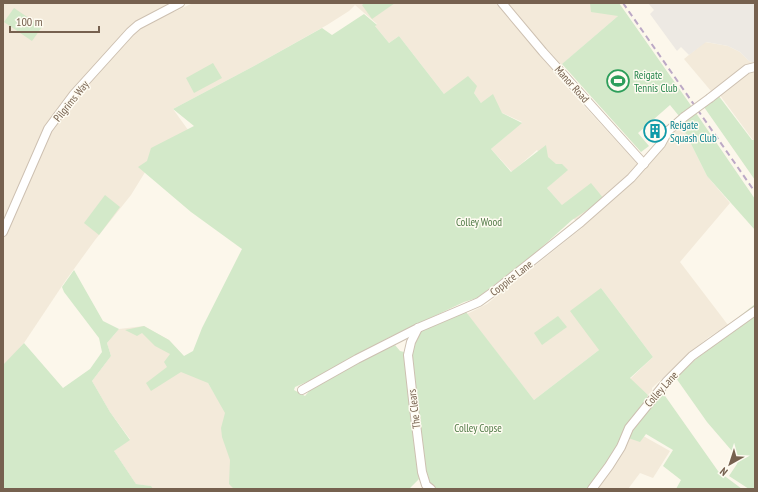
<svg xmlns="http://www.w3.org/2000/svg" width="758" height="492" viewBox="0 0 758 492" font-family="'PT Sans Narrow',sans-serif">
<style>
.residential{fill:#f3eada}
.industrial{fill:#ede9e3}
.green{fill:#d3e9c9}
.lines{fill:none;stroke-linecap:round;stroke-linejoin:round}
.minor-casing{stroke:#cdc0b1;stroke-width:10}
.minor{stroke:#fff;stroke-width:8}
.rail{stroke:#bca9c6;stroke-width:2;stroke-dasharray:6 4;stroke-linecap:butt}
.minor-bridge-casing{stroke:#cdc0b1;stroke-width:10;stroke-linecap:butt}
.minor-bridge{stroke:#fff;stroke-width:8}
.labels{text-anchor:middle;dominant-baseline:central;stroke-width:3;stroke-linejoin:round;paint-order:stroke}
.leisure-label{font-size:11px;fill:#27864d;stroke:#fefbf1;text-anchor:start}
.street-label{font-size:11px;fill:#76614f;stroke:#fefbf1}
.culture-label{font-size:11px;fill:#0d838f;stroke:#fefbf1;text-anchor:start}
.park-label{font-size:11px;fill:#517a47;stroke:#fefbf1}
</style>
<rect width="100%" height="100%" fill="#fcf7eb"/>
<!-- residential -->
<g class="residential">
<path d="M3 3H169L174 12 193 3H610L618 16 553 72 643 170 681 124 707 176 730 203 680 262 728 325 709 337 694 349 652 388V391L648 395 630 379 653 357 601 288 599 350 534 400 467 314 487 304 582 228 547 188 560 176 537 150 512 172 491 149 522 122 481 103 474 93 444 94 399 36 389 43 375 26 377 24 355 5 349 11 327 25 254 66 173 109 191 134 147 169 131 195 95 240 66 280 24 343 3 366Z"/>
<path d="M705 42 728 46 740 52 749 61 755 63V140H753L716 90 711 91 684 59Z"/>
<path d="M144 326 169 340 208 383 226 413 236 489H153L150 486 136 484 114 451 130 439 110 412 92 381 111 356 107 343 119 329Z"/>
<path d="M629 428 670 451 653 478 640 473 628 489H592Z"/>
</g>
<!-- industrial -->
<path class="industrial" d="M648 3H755V63L749 61 740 52 728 46 706 42 689 55 681 47 677 51 650 14 654 10Z"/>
<!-- green -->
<g class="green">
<path d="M365 3H395L372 19 362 5Z"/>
<path d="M590 3H619L692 107 679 116 670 105 638 133 649 146 641 152 562 64 618 16 591 12Z"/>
<path d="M14 8 42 27 32 41 4 22Z"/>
<path d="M364 14 377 25 375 26 389 43 399 36 444 94 468 76 477 86 474 93 481 103 493 94 502 113 522 123 491 149 511 172 546 145 548 157 556 164H562L568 170 547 188 562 205 591 183 604 199 572 220 533 255 477 298 464 302 388 338 349 359 323 375 295 387 294 390 305 396 311 389 356 363 395 345 400 351 404 352 419 479 409 489H234L229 484 230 460 222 437 221 428 225 413 208 383 181 372 151 391 146 383 167 367 164 362 170 354 155 346 142 333 137 336 125 330 144 326 169 340 184 356 193 351 202 328 242 249 191 212 138 167 147 161 151 148 194 126 173 109 254 66 322 28 332 35Z"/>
<path d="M213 63 222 78 194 93 186 78Z"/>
<path d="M718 95 752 140H755V180L704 107Z"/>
<path d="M696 113 755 199V230L707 176 681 124Z"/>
<path d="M105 195 120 207 99 235 84 223Z"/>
<path d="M74 270 103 321 119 329 107 343 111 356 92 381 110 412 130 440 114 451 136 484 151 486 153 489H3V365L24 343 63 388 90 369 102 352 99 338 64 292 62 287Z"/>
<path d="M601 288 653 357 630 378 648 395 644 407 592 489H431L426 485 408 355 418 328 463 308 534 400 599 350 570 311Z"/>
<path d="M755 304V489H749L729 476 737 464 738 458 707 422 676 378 696 359 739 327 735 320Z"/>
<path d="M558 316 567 327 542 345 534 333Z"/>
<path d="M660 392 663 393 718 471 742 489H676L681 480 663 466 673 450 646 434 640 442 628 438 635 424Z"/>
</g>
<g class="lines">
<!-- minor casing -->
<g class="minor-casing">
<g id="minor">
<path d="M502 3 543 52 644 164"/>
<path d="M710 98 747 69 755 67"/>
<path d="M3 232 48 129 74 94 130 32 138 25 180 3"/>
<path d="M418 328 411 342 408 355 413 400 422 472 426 485 431 489"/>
<path d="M302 390 357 359 418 328 479 302 497 289 581 222 631 178 661 144 668 131 684 117"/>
<path d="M592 489 609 466 621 447 629 428 667 381 692 356 755 311"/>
</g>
</g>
<!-- minor -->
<use href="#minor" class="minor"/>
<!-- rail -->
<path class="rail" d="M623 3 755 192"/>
<!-- minor-bridge casing -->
<g class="minor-bridge-casing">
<path id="minor-bridge" d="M684 117 710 98"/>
</g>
<!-- minor-bridge -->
<use href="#minor-bridge" class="minor-bridge"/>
</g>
<!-- icons -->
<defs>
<g id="stadium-ring" transform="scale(1.15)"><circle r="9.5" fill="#fefbf1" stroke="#2e9e5b" stroke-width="1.5"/><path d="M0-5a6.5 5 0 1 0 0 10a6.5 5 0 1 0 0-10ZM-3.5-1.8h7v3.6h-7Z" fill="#2e9e5b"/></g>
<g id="building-ring" transform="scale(1.15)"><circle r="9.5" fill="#fefbf1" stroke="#0f9aa8" stroke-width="1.5"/><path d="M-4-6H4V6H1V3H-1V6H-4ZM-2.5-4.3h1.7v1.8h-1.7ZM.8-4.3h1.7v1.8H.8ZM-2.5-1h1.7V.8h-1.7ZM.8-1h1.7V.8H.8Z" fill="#0f9aa8"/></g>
</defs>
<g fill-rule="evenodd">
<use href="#stadium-ring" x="618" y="81"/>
<use href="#building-ring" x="655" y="131"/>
</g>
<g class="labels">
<!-- leisure labels -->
<g class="leisure-label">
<text x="634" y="75">Reigate<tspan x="634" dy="13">Tennis Club</tspan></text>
</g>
<!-- street labels -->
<g class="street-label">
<text transform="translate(572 84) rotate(48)">Manor Road</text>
<text transform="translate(71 101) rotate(-51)">Pilgrims Way</text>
<text transform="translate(511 278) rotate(-38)">Coppice Lane</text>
<text transform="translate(661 389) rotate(-48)">Colley Lane</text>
<text transform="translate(414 409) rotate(-97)">The Clears</text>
</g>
<!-- culture labels -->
<g class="culture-label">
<text x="670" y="125">Reigate<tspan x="670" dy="13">Squash Club</tspan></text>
</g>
<!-- park labels -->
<g class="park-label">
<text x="479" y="222">Colley Wood</text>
<text x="478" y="428">Colley Copse</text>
</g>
</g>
<!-- border -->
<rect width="758" height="492" fill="none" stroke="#76614f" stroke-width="8"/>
<!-- north arrow -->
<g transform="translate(730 464) rotate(219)" stroke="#fefbf1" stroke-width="3" paint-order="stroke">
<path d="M0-3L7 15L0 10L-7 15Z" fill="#76614f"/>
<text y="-6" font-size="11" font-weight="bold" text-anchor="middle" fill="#76614f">N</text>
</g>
<!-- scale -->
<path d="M10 26v6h89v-6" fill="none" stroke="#76614f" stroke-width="2"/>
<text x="16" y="26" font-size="12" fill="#76614f" stroke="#fefbf1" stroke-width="3" paint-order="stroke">100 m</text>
</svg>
